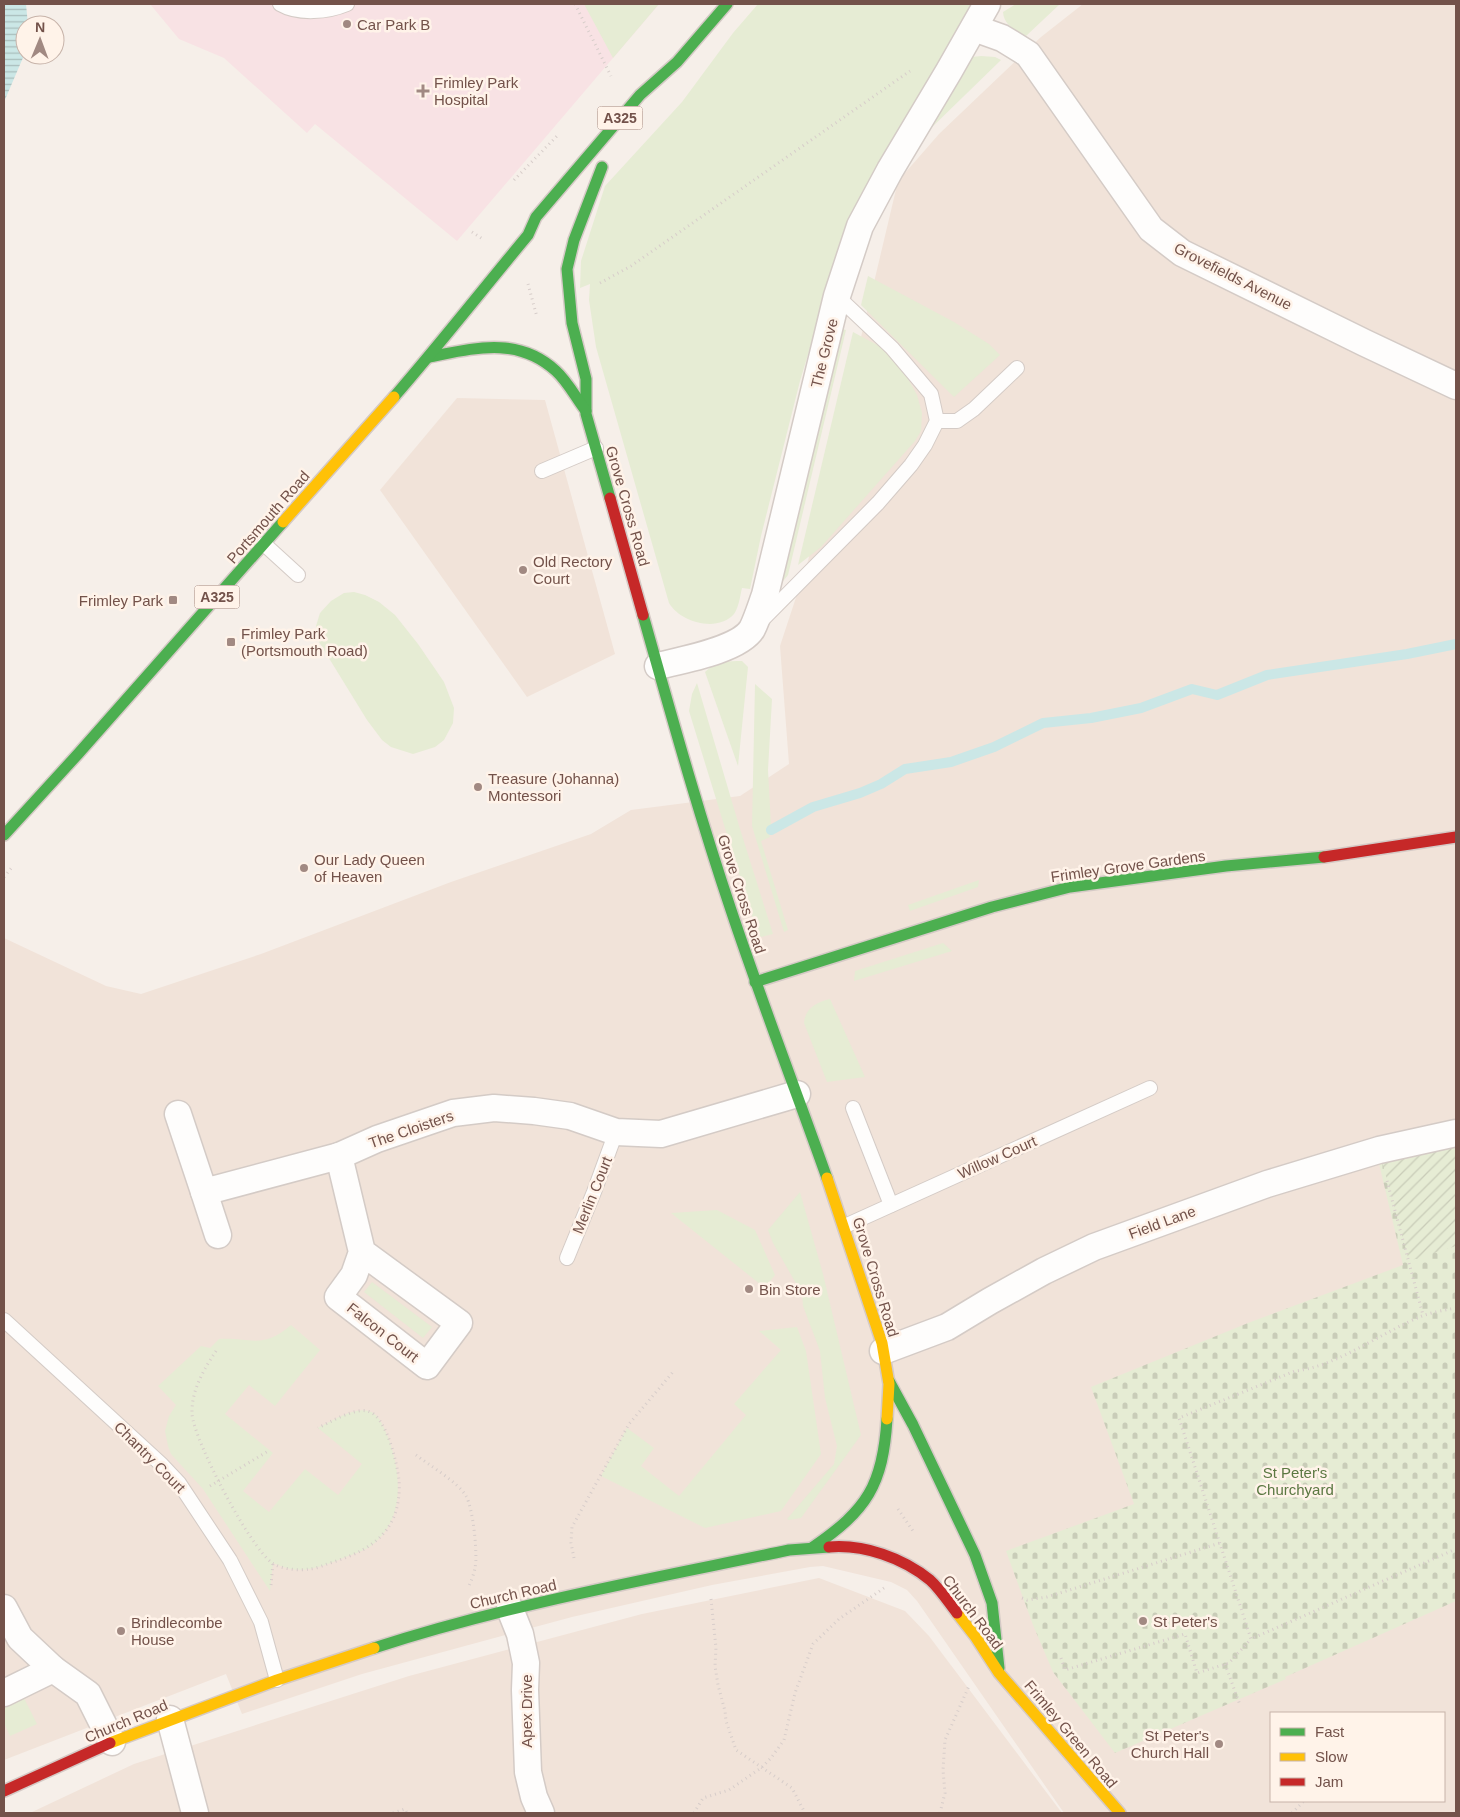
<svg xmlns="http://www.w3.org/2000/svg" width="1460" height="1817" viewBox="0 0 1460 1817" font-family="Helvetica,sans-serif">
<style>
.residential{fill:#f1e3d9;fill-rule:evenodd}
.medical{fill:#f8e2e4}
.grass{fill:#e6ecd4}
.cemetery{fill:url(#cemetery-stones)}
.garden{fill:url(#garden-furrows)}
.water{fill:url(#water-rules)}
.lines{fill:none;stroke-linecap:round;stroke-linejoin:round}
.stream{stroke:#cbe7e6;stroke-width:10}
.lane-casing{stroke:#d4cbc6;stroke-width:16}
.street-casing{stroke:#d4cbc6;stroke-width:29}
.fast-casing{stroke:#d5cac6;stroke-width:14}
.slow-casing{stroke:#d5cac6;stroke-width:14}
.jam-casing{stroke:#d5cac6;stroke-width:14}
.path{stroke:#d7cdca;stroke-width:3;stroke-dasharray:1 4;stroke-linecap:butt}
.lane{stroke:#fefdfc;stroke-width:14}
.street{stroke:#fefdfc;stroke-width:26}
.fast{stroke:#4caf50;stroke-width:11}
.slow{stroke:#ffc107;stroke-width:11}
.jam{stroke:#c62828;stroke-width:11}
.poi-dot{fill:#a18982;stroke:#fff3e9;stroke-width:2}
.labels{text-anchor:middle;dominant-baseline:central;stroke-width:5;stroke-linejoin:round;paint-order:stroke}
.shield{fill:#fff3e9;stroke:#9d827a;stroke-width:1}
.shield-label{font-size:14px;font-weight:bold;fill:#73524a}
.poi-label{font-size:15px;fill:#73524a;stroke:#fff3e9;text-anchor:start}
.street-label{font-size:15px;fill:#73524a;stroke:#fff3e9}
.park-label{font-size:15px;fill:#5b7842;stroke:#fff3e9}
</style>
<defs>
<pattern id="cemetery-stones" width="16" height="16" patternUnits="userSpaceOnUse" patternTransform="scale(1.25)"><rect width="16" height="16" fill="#e6ecd4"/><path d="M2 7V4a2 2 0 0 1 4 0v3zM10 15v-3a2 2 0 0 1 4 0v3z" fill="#c9ccb8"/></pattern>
<pattern id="garden-furrows" width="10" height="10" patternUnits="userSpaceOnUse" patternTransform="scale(1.25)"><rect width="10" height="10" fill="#e6ecd4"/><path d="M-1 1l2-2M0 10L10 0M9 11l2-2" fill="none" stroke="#c9ccb8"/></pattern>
<pattern id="water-rules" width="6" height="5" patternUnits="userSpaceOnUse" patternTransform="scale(1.25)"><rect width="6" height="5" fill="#cbe7e6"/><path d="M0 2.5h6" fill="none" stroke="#a9bebc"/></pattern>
</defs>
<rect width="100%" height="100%" fill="#f6efe9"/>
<!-- residential -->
<g class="residential">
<path d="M1083 4H1456V1813H1064L917 1601 907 1590 891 1582 823 1566 810 1567 712 1585 572 1617 362 1674 242 1714 226 1674 4 1760V938L106 986 141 994 261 954 451 882 591 834 631 810 740 796 789 764 780 646 808 561 898 181 939 134 982 93 1041 37ZM1271 1713H1444V1801H1271Z"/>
<path d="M457 398 545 400 615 654 527 697 380 490Z"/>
<path d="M819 1578 905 1611 929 1636 1062 1813H30L134 1764 409 1676 642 1614Z"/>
</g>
<!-- medical -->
<path class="medical" d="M150 4H659L457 241 315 124 307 133 224 58 179 39Z"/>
<!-- grass -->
<g class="grass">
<path d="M584 4H659L613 58Z"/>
<path d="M758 4H973L883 156 846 228 800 381 761 536 750 589 742 588C740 596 739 607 734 614 717 633 680 622 669 603L596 347 589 300 590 284 580 288 581 261 605 186 682 102 733 33Z"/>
<path d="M1016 4H1060L1026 36C1015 31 1004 25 1003 12Z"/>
<path d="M981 56 995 57 1001 60 928 131 972 57Z"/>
<path d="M868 276 954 322 989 344 1000 355 954 397 861 305Z"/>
<path d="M839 328 846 330 788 575 779 586Z"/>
<path d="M853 332 881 347 907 377 917 395 922 413 921 431 915 441 821 547 798 565Z"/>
<path d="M354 592 365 595 379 602 395 615 418 644 444 682 454 708 453 723 444 740 435 747 413 754 391 747 382 740 367 720 319 642 316 626 320 613 331 601 344 593Z"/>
<path d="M742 661 748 667 738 766 705 672C714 662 729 661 742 661Z"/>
<path d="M697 683 740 829 773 934 761 937 756 929 689 711 692 694Z"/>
<path d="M755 684 772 699 768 770 771 826 767 829 770 837 761 841 788 930 784 932 752 826Z"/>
<path d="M979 880 978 887 910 911 908 905Z"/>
<path d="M943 943 952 951 854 981 855 971Z"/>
<path d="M830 999 865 1077 827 1082 804 1023C805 1008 817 1002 830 999Z"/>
<path d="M800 1192 823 1274 861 1435 801 1518 789 1520 787 1519 834 1464 837 1446 825 1398 820 1351 803 1306 802 1294 773 1243 768 1230Z"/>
<path d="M717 1210 755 1230 775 1275 765 1288 671 1213Z"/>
<path d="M372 1282 432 1327 423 1338 364 1292Z"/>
<path d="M291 1325 320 1350 275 1406 249 1385 225 1414 273 1453 243 1491 269 1512 305 1469 338 1495 362 1464 318 1428C330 1422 354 1407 368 1411 379 1413 384 1428 388 1437 402 1475 406 1522 368 1548 360 1552 351 1555 343 1558 327 1565 308 1572 291 1569 285 1568 279 1565 273 1563L270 1591 203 1489 171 1454 168 1446 165 1431 169 1416 176 1405 158 1386 201 1346 210 1348 219 1339C250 1337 263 1350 291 1325Z"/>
<path d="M797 1327 806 1351 821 1454 781 1511 705 1528 601 1476 627 1428 654 1448 641 1466 679 1496 746 1415 734 1404 781 1350 759 1331Z"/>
<path d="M24 1698 37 1724 10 1736 4 1723V1708Z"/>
</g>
<!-- cemetery -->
<path class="cemetery" d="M1456 1139V1601L1285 1677 1286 1679 1115 1753 1053 1672 1033 1625 1006 1551 1134 1504 1091 1387 1248 1323 1403 1265 1377 1155Z"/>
<!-- garden -->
<path class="garden" d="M1456 1139V1246L1409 1261 1380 1154Z"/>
<!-- water -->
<path class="water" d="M4 4H26L28 25H25V53L4 102Z"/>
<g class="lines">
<!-- stream -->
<path class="stream" d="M771 830 813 807 860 793 881 784 905 769 951 762 994 747 1043 723 1091 718 1141 708 1192 689 1217 695 1267 675 1407 654 1456 644"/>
<!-- lane casing -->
<g class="lane-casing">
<g id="lane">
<path d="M280 4C299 15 328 12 347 4"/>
<path d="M937 421H957L974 409 1017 368"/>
<path d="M542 471 596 448"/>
<path d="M264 544 298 575"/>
<path d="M761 621 878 503 911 465 925 445 937 421 931 394 892 348 837 296"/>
<path d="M853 1108 891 1205"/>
<path d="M845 1226 1150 1088"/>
<path d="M567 1258 594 1192 616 1132"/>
<path d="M4 1320 162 1465 179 1483 230 1560 261 1622 277 1680"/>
</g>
</g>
<!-- street casing -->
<g class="street-casing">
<g id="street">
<path d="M974 28 1002 38 1028 54 1151 229 1182 253 1365 343 1456 386"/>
<path d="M658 666C682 660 739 650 752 629 757 619 761 606 765 595L837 296 860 226 890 170 949 71 987 4"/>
<path d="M178 1114 204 1192 339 1156 377 1139 453 1113 494 1108 534 1111 570 1116 616 1132 661 1134 797 1094"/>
<path d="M339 1156 362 1252 354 1275 338 1297 427 1366 459 1323 362 1252"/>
<path d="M204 1192 218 1235"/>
<path d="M883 1351 947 1327 990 1301 1044 1271 1094 1247 1267 1184 1379 1150 1456 1133"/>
<path d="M4 1608 20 1638 53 1669 88 1694 112 1742"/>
<path d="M510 1609 520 1634 526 1663 525 1690 528 1772 534 1797 541 1813"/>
<path d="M4 1693 53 1669"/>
<path d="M170 1719 195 1813"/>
</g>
</g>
<!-- fast casing -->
<g class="fast-casing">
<g id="fast">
<path d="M602 167 574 240 567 269 572 323 586 379V414L610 498"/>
<path d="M429 357C475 348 518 336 556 371 568 382 576 398 586 411"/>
<path d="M394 397C440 344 483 289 528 235L536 217 640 95 677 62 727 4"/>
<path d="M643 615C671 714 698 812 731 910 761 1000 795 1088 827 1178"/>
<path d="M4 835 78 754 283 522"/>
<path d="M755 982 992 907 1070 887 1226 866 1324 857"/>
<path d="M889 1381 913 1425 975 1555 992 1603 999 1668"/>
<path d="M813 1547C867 1510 883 1485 887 1419"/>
<path d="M374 1648C509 1604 650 1579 789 1550L829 1547"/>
</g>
</g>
<!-- slow casing -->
<g class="slow-casing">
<g id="slow">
<path d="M283 522 394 397"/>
<path d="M827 1178 882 1343 889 1384 887 1419"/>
<path d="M957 1613 975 1636 999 1673 1120 1813"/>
<path d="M110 1743 277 1680 374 1648"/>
</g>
</g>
<!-- jam casing -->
<g class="jam-casing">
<g id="jam">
<path d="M610 498 643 615"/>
<path d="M1324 857 1456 837"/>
<path d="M829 1547C864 1544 903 1558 930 1580 940 1589 949 1603 957 1613"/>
<path d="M4 1791 110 1743"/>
</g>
</g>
<!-- path -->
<g class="path">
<path d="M575 4 611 76"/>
<path d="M514 180 557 136"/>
<path d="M472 232 484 240"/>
<path d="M600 283 631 266 910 71"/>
<path d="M528 284 537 317"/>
<path d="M4 877 13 866"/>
<path d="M1387 1181 1423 1315"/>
<path d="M1456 1308C1445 1310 1433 1312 1422 1316 1384 1331 1336 1367 1295 1371L1179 1418 1251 1639 1456 1549"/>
<path d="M216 1351C204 1369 191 1391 192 1414 194 1441 250 1547 272 1563 281 1569 299 1571 309 1569 315 1569 322 1566 327 1564 353 1556 379 1546 392 1521 398 1509 400 1494 399 1480 397 1463 386 1414 367 1411 354 1408 330 1422 318 1428"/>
<path d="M416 1455C429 1465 459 1483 466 1496 473 1508 478 1554 475 1568 474 1574 471 1581 469 1586"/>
<path d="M210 1486 270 1450"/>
<path d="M898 1509 913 1531"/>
<path d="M574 1558 571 1543 572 1527 629 1424 673 1372"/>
<path d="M271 1585 273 1563"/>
<path d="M1022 1598 1027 1600 1047 1597 1220 1543"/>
<path d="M711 1599 716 1648 715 1666 718 1685 725 1711 726 1721 736 1750 792 1788 805 1813"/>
<path d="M1061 1658 1065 1670 1185 1634 1197 1673 1229 1663 1251 1639"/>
<path d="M1225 1664 1240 1705"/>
<path d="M393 1813 405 1809 407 1813"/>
<path d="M694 1813 703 1798 729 1790 761 1768 771 1758 784 1740 795 1693 813 1644 839 1619 884 1588"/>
<path d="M940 1813 945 1793 943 1770 945 1740 969 1686"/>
<path d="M1292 1813 1304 1801"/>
</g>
<!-- lane -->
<use href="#lane" class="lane"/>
<!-- street -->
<use href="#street" class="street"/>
<!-- fast -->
<use href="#fast" class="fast"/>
<!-- slow -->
<use href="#slow" class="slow"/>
<!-- jam -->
<use href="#jam" class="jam"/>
</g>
<!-- markers -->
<g class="poi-dot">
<circle cx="347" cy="24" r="5"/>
<path d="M420.5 83.5h5v5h5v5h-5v5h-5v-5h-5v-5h5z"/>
<circle cx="523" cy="570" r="5"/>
<rect x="168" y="595" width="10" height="10" rx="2.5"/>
<rect x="226" y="637" width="10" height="10" rx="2.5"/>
<circle cx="478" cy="787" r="5"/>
<circle cx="304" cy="868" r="5"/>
<circle cx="749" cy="1289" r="5"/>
<circle cx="1143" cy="1621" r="5"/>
<circle cx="121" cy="1631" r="5"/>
<circle cx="1219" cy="1744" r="5"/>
</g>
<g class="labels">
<!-- shield labels -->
<g class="shield">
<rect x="597.5" y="106.5" width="45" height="23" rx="4"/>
<rect x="194.5" y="585.5" width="45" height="23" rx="4"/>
</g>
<g class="shield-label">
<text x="620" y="118">A325</text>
<text x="217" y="597">A325</text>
</g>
<!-- poi labels -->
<g class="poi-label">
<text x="357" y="24">Car Park B</text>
<text x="434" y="82">Frimley Park<tspan x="434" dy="17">Hospital</tspan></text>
<text x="533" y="561">Old Rectory<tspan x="533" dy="17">Court</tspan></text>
<text x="163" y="600" text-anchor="end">Frimley Park</text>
<text x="241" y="633">Frimley Park<tspan x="241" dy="17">(Portsmouth Road)</tspan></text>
<text x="488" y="778">Treasure (Johanna)<tspan x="488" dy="17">Montessori</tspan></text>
<text x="314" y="859">Our Lady Queen<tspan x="314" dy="17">of Heaven</tspan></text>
<text x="759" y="1289">Bin Store</text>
<text x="1153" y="1621">St Peter's</text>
<text x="131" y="1622">Brindlecombe<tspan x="131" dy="17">House</tspan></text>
<text x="1209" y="1735" text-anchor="end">St Peter's<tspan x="1209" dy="17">Church Hall</tspan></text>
</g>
<!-- street labels -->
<g class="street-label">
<text transform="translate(1233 276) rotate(27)">Grovefields Avenue</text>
<text transform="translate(824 353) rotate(-76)">The Grove</text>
<text transform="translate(628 506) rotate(74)">Grove Cross Road</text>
<text transform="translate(268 517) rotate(-49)">Portsmouth Road</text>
<text transform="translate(1128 866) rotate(-8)">Frimley Grove Gardens</text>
<text transform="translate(742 894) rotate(72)">Grove Cross Road</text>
<text transform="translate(411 1129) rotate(-19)">The Cloisters</text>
<text transform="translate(997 1157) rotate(-24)">Willow Court</text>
<text transform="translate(592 1195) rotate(-68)">Merlin Court</text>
<text transform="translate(1162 1222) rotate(-20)">Field Lane</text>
<text transform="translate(876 1277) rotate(73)">Grove Cross Road</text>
<text transform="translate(383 1332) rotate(38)">Falcon Court</text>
<text transform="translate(150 1457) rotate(45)">Chantry Court</text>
<text transform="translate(513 1594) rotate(-13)">Church Road</text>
<text transform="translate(973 1612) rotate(53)">Church Road</text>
<text transform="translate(526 1711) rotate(-90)">Apex Drive</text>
<text transform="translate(126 1721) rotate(-23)">Church Road</text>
<text transform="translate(1071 1734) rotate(50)">Frimley Green Road</text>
</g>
<!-- park labels -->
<g class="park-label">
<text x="1295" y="1472">St Peter's<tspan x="1295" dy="17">Churchyard</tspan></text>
</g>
</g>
<!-- border -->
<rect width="1460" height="1817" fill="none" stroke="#73524a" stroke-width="10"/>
<!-- legend -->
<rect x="1270" y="1712" width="175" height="90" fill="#fff3e9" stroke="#c7b3a9"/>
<rect x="1280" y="1728" width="25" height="8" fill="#4caf50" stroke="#c7b3a9"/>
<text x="1315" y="1737" font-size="15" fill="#73524a">Fast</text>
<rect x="1280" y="1753" width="25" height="8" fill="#ffc107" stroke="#c7b3a9"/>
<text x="1315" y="1762" font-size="15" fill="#73524a">Slow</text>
<rect x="1280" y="1778" width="25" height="8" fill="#c62828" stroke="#c7b3a9"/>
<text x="1315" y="1787" font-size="15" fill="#73524a">Jam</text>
<!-- north arrow -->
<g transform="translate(40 40) rotate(1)"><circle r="24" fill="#fff3e9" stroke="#c7b3a9"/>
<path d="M0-4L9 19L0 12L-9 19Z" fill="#a18982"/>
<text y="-8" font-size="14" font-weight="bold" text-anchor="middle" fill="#73524a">N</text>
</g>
</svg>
